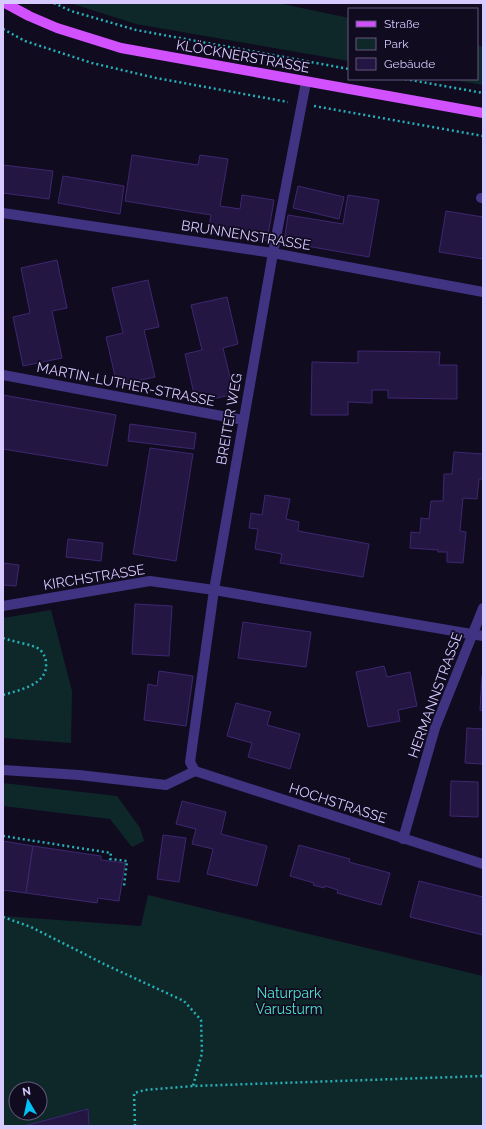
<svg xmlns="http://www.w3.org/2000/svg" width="486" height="1129" viewBox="0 0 486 1129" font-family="Raleway,sans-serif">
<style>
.green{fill:#0e282a;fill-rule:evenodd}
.building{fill:#241642;stroke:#3d2770}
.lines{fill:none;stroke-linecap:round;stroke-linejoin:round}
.path{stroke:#26b0b7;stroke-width:2.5;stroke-dasharray:2 3;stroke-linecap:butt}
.minor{stroke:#3f3382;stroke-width:10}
.major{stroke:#d151ff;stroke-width:10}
.labels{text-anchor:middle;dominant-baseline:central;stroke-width:3.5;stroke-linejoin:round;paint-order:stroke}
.street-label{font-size:14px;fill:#d6caff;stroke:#110b20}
.park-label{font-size:14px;fill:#50e5d0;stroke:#110b20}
</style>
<rect width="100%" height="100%" fill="#110b20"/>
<!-- green -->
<g class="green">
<path d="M70 3H278L349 18V61L136 24Z"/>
<path d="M477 45 483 47V85L449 79H477Z"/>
<path d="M51 610 72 691 71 743 3 738V618Z"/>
<path d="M3 783 117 796 140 828 144 841 132 847 110 819 3 806Z"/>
<path d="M148 895 483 976V1126H3V916L141 926ZM16 1089H40V1113H16Z"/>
</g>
<!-- building -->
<g class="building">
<path d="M132 155 198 165 200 155 228 159 220 206 240 209 242 195 274 200 267 241 208 232 211 215 125 201Z"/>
<path d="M3 165 53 171 49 199 3 193Z"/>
<path d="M63 176 124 186 120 214 58 203Z"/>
<path d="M298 186 344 197 339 219 293 208Z"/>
<path d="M348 195 379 200 369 257 284 242 288 215 343 224Z"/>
<path d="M446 211 483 217V259L439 252Z"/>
<path d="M57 260 67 308 52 311 62 358 23 366 13 317 30 313 21 268Z"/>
<path d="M148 280 159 327 144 330 155 377 117 385 106 337 123 333 112 288Z"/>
<path d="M227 297 238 344 223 348 234 394 196 403 185 354 202 350 191 305Z"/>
<path d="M358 351 440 352 439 365H457V399L388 398V390H372V403L348 402V415H311L312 362 358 363Z"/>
<path d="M3 395 116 415 107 466 3 449Z"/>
<path d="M130 424 196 433 194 449 128 441Z"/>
<path d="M150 448 193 454 176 561 133 554Z"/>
<path d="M454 452 483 454V479H479L477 499 463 498 460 531 466 532 463 563 447 562V552H438V550L410 548 411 532 420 533 421 518 429 519 431 501H443L444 474H452Z"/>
<path d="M265 495 290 499 286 519 299 522 298 531 369 544 363 577 280 563 282 554 255 549 258 529 249 528 251 513 262 515Z"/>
<path d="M68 539 103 543 101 561 66 557Z"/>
<path d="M3 563 19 565 16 586 3 585Z"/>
<path d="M135 604 172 606 169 656 132 654Z"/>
<path d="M243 622 311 632 306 667 238 658Z"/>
<path d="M384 666 387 677 410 672 417 706 398 710 400 721 368 727 356 672Z"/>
<path d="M159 671 193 676 186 726 144 720 148 684 157 686Z"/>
<path d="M482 676H483V711L480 710Z"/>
<path d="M236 703 271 712 267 725 300 734 290 769 248 757 252 743 227 736Z"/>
<path d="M467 728 483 729V764L465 763Z"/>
<path d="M451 781 478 782V817L450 816Z"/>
<path d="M182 801 226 812 221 834 267 846 257 886 207 874 213 849 192 844 196 829 176 824Z"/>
<path d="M163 835 186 838 179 882 157 879Z"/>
<path d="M3 841 33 846 26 893 3 890Z"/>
<path d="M299 845 350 859 349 862 390 873 381 905 337 893 338 890 325 886 324 888 313 885 314 883 290 876Z"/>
<path d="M33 846 101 856V860L125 863 119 901 98 898 97 903 26 893Z"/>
<path d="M419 881 483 897V935L410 917Z"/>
<path d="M88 1109 89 1126H24Z"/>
</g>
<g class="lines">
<!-- path -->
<g class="path">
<path d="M54 3 71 11 136 30 349 69"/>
<path d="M3 29 25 41 92 63 156 78 288 102"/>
<path d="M405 79 483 93"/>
<path d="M314 106 483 136"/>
<path d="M3 638C11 641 34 645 39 649 43 652 46 658 46 663 48 685 19 690 3 695"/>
<path d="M3 836 111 853 110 859 127 861 124 886 122 885"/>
<path d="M3 917 31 927 106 965 184 1001 201 1020 202 1053 193 1086"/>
<path d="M135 1126 134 1093 145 1090 193 1086 483 1076"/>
</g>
<!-- minor -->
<g class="minor">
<path d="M306 82 273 253 214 590 190 762 195 771 483 864"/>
<path d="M481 198H483"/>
<path d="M3 213 273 253 483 292"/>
<path d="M3 375 243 420"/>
<path d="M3 606 150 581 214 590 483 636"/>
<path d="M3 770 79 775 166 785 195 771"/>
<path d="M403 839 435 728 483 608"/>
</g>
<!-- major -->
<path class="major" d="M5 3 29 16 57 28 121 48 483 113"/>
</g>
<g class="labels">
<!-- street labels -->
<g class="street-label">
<text transform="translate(243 56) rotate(10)">KLÖCKNERSTRASSE</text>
<text transform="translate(246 235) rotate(9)">BRUNNENSTRASSE</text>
<text transform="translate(126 384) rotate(11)">MARTIN-LUTHER-STRASSE</text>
<text transform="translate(229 419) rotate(-80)">BREITER WEG</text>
<text transform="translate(94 577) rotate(-9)">KIRCHSTRASSE</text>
<text transform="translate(435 695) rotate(-70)">HERMANNSTRASSE</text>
<text transform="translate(338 803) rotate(18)">HOCHSTRASSE</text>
</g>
<!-- park labels -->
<g class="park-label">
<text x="289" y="993">Naturpark<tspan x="289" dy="16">Varusturm</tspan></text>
</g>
</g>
<!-- border -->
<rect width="486" height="1129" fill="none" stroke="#d6caff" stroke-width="8"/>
<!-- legend -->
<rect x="348" y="8" width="130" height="72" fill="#110b20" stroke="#605779"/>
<rect x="356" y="21" width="20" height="6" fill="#d151ff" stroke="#605779"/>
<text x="384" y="28" font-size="12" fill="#d6caff">Straße</text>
<rect x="356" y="38" width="20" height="12" fill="#0e282a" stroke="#605779"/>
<text x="384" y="48" font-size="12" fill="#d6caff">Park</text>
<rect x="356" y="58" width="20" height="12" fill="#241642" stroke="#605779"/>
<text x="384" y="68" font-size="12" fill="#d6caff">Gebäude</text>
<!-- north arrow -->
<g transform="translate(28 1101) rotate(351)"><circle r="19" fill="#110b20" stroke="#605779"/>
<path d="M0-3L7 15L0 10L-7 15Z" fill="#00c3f5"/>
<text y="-6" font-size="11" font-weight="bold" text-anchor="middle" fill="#d6caff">N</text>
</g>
</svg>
